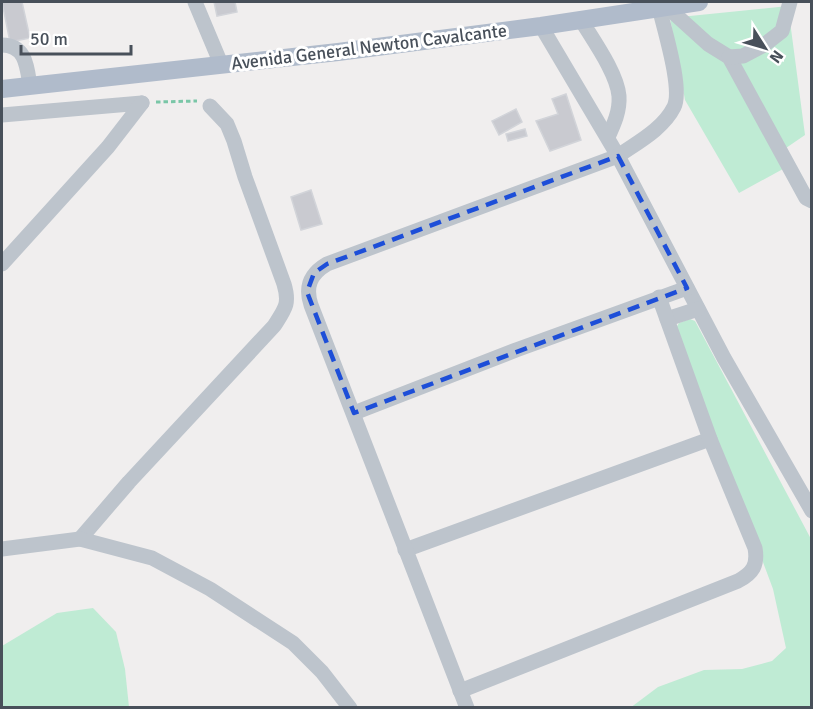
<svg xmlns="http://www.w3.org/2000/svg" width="813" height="709" viewBox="0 0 813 709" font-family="Signika,sans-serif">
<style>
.green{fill:#bfebd4}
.building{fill:#c9cad0;stroke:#d2d4d9;stroke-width:1.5}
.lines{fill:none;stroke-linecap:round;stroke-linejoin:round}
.path{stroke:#7ac6a7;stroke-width:3;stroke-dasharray:4.5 3;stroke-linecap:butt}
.minor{stroke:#bdc4cc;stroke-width:15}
.major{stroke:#b0bbcb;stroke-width:18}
.marked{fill:none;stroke:#1d4ed8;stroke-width:4.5;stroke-dasharray:12 8;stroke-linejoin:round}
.labels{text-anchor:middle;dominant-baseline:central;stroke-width:6;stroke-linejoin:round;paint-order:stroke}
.street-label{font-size:18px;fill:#48505a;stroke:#fff}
</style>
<rect width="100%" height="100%" fill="#f0eeee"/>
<!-- green -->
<g class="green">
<path d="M788 6 805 135 786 148 783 169 739 193 685 100 670 18Z"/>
<path d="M690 319 695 321 811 539V707L630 708 658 687 704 670 742 669 772 661 786 648 773 589 676 328 679 323Z"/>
<path d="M93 608 116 632 125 669 129 707H2V646L57 613Z"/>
</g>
<!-- building -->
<g class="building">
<path d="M2 2H22L30 38 10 42Z"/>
<path d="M214 2H235L237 12 217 16Z"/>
<path d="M566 94 581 140 550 151 536 121 558 114 552 99Z"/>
<path d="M516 109 522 122 499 135 492 121Z"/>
<path d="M525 129 527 136 508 141 506 134Z"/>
<path d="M311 190 322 224 301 230 291 197Z"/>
</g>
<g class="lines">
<!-- path -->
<path class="path" d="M156 102 197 101"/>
<!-- minor -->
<g class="minor">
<path d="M195 2 221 64"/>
<path d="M666 6 708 44 729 57 806 198 812 201"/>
<path d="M581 20C593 40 617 73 619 96 620 111 614 124 608 137"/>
<path d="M541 26 618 156 724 358 812 511"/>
<path d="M2 45C26 45 27 67 30 86"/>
<path d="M729 57 743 56 764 45 782 31 790 2"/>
<path d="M2 115 142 103"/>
<path d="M2 264 108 147 142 103"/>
<path d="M667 319 698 309"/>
<path d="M354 413 516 350 687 288"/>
<path d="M80 539 129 482 274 326C285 309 290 304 284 284L245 177 234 141 227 124 210 106"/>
<path d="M2 549 80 539 152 558 210 589 293 643 322 672 350 708"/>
<path d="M405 550 710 439"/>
<path d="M460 691 738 581C753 573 758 565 755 548L710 439 659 297"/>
<path d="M467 708 311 305C305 287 310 274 327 264L618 156C638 142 663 129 674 107 683 89 664 29 659 7"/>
</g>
<!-- major -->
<path class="major" d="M2 89 338 52 541 26 699 2"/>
</g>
<!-- marked area -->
<path class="marked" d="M618 156 687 288 354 413 307 292 314 273 327 264Z"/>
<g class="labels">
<!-- street labels -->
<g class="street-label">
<text transform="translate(369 47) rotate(-7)">Avenida General Newton Cavalcante</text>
</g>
</g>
<!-- border -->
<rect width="813" height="709" fill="none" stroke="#48505a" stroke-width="6"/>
<!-- north arrow -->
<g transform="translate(765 48) rotate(127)" stroke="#ffffff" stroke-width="4.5" paint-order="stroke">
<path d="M0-4.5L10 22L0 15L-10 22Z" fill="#48505a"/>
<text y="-9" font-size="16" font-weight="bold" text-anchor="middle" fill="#48505a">N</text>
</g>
<!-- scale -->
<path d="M21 45v9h110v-9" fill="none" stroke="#48505a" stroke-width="3"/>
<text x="30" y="45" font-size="18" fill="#48505a" stroke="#ffffff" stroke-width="4.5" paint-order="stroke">50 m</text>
</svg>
